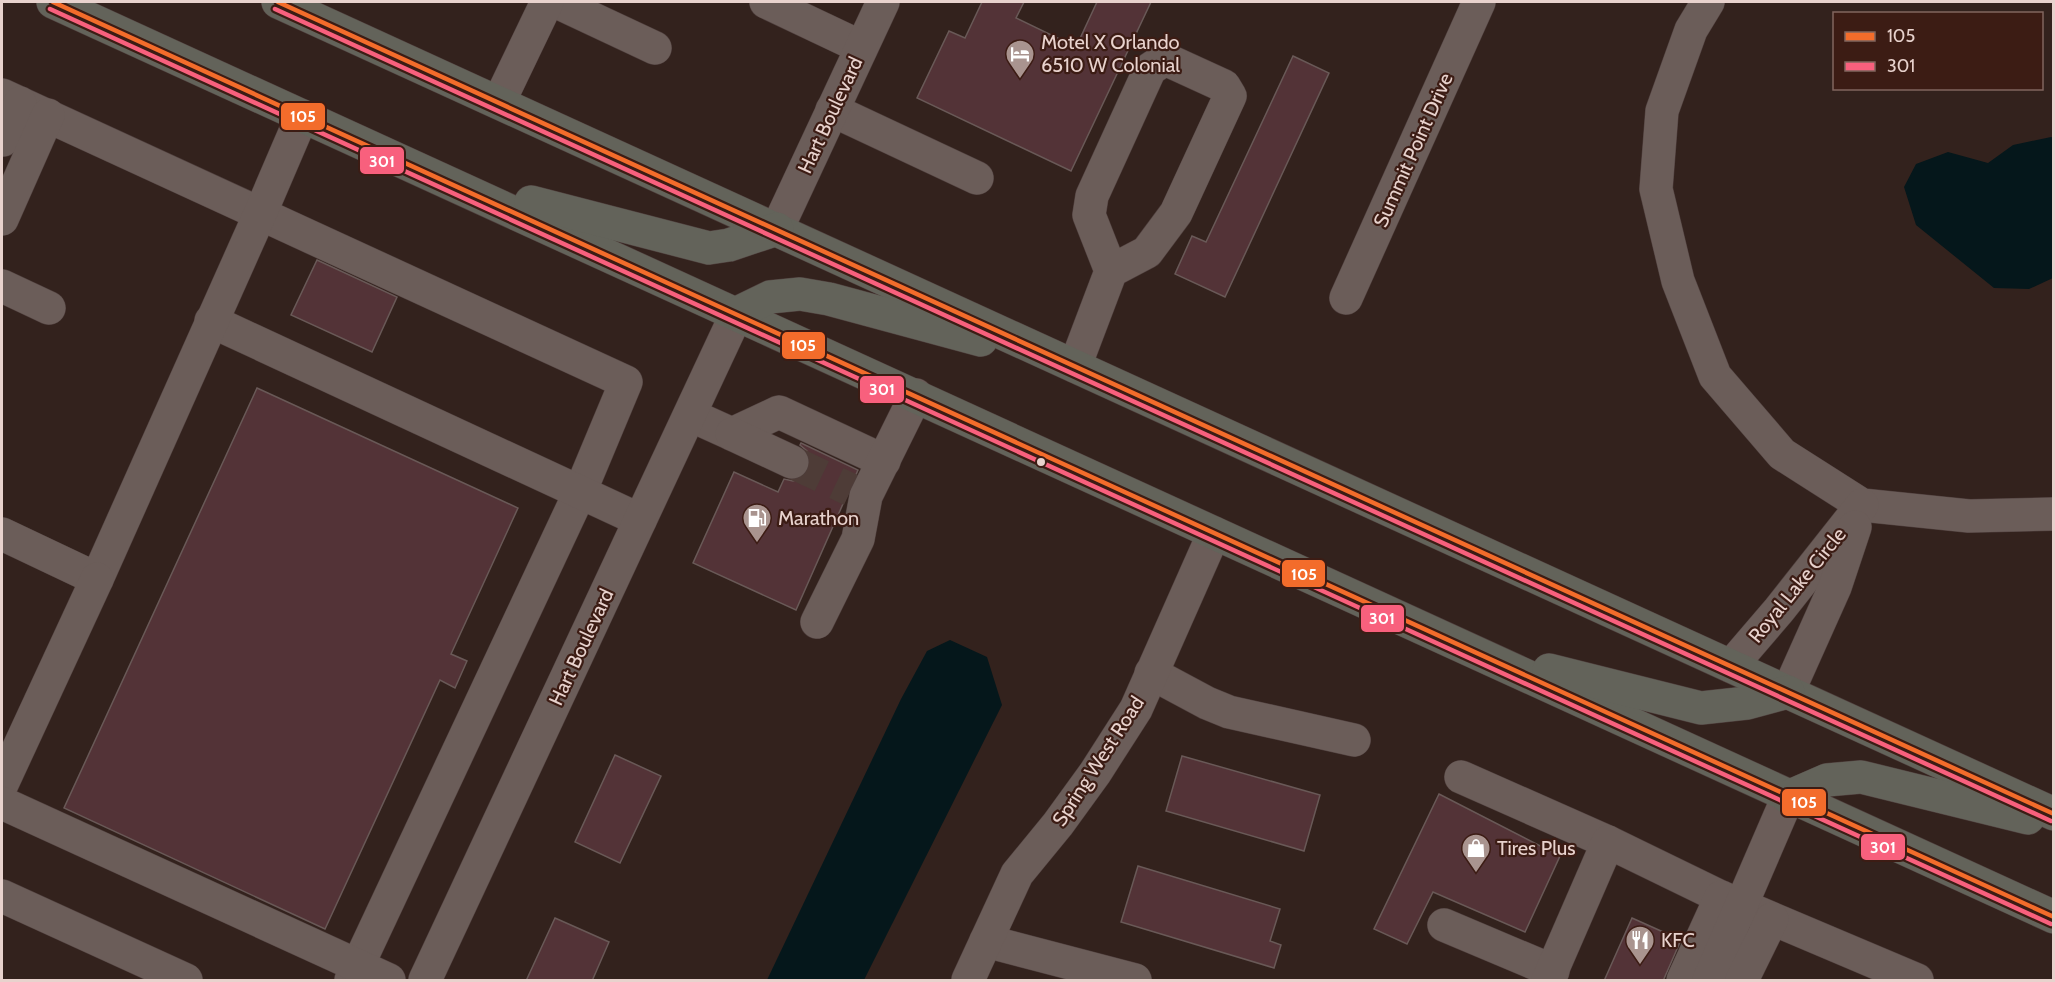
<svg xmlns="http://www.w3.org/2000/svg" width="2055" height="982" viewBox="0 0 2055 982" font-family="Cabin,sans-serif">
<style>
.water{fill:#05171b}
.building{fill:#533337;stroke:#695957;stroke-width:1.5}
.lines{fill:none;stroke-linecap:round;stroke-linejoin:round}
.minor-tunnel{stroke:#4e3c37;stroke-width:33;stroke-dasharray:33 16;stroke-linecap:butt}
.minor-casing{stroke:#4f3f3d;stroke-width:34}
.highway-casing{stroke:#4f3f3d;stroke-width:34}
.minor{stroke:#6b5d59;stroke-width:33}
.highway{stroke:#63635a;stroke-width:33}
.bus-1-casing{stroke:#3c1c14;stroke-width:9}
.bus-2-casing{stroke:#3c1c14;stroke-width:9}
.bus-1{stroke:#f36c2b;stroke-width:4.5}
.bus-2{stroke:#f8607d;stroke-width:4.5}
.bus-dot{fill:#e8d2cd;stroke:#3c1c14;stroke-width:2}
.labels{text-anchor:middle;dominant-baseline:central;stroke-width:4.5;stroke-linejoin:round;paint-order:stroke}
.poi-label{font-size:20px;fill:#e8d2cd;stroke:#3c1c14;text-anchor:start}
.street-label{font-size:20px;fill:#e8d2cd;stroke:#3c1c14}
.line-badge{stroke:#3c1c14;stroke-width:2}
.badge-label{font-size:16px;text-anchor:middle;font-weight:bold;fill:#fff}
</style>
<rect width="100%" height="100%" fill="#33221d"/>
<!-- water -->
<g class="water">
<path d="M2051 137 2054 138 2053 278 2029 289 1994 288 1916 225 1904 187 1916 164 1948 152 1988 163 2013 145Z"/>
<path d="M950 640 987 657 1002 705 864 980H767L901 699 927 651Z"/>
</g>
<!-- building -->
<g class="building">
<path d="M982 2H1024L1016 18 1076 47 1097 2H1151L1071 171 917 98 949 31 965 38Z"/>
<path d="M1293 56 1329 73 1225 297 1175 274 1192 236 1206 242Z"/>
<path d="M317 260 397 297 372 352 291 315Z"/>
<path d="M257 388 518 508 451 654 467 661 455 688 440 680 325 929 64 808Z"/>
<path d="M801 443 858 470 796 610 693 563 734 472 778 492 784 479 793 481 802 478 809 469 811 460 807 451 800 445Z"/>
<path d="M615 755 661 776 620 863 575 842Z"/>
<path d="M1182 756 1320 795 1304 851 1166 811Z"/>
<path d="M1439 794 1560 856 1525 932 1433 892 1407 944 1374 929Z"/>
<path d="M1138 866 1280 909 1270 941 1281 945 1274 968 1121 922Z"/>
<path d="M555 918 609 942 592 981H526Z"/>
<path d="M1632 918 1681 940 1663 981H1604Z"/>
</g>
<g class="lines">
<!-- minor-tunnel -->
<path class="minor-tunnel" d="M792 462 851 490"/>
<!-- minor casing -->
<g class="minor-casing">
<g id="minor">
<path d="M557 2 655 48"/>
<path d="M766 2 861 47"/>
<path d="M1708 2 1691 30 1662 111 1656 189 1678 281 1715 376 1782 454 1862 505 1969 516 2054 514"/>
<path d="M2 95 626 382 580 492 351 980"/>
<path d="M499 102 547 2"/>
<path d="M832 110 977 178"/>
<path d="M3 140 20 103"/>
<path d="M2 219 48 115"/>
<path d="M777 229 883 2"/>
<path d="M2 286 49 308"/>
<path d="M1346 298 1479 2"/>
<path d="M211 321 640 520"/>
<path d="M1075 366 1111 271 1089 215 1092 196 1150 69 1165 59 1224 86 1230 96 1176 213 1147 252 1111 271"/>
<path d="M690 415 732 434 779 412 884 461"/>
<path d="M732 434 792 462"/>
<path d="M2 534 97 579 260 214 302 116"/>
<path d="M817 622 858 539 866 496 916 395"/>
<path d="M1731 666 1779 610 1862 505"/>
<path d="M1151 673 1207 703 1229 712 1354 740"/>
<path d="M1788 692 1835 587 1855 527"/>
<path d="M1461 777 1608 842"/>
<path d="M2 784 97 579"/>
<path d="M2 803 389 980"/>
<path d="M2 896 186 980"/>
<path d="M1444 925 1553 971"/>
<path d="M986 941 1135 980"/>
<path d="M425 980 737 313"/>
<path d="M968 980 1017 874 1058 824 1095 773 1136 709 1214 533"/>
<path d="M1548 980 1608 842 1721 897 1917 980"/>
<path d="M1683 980 1721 897"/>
<path d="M1709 980 1788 797"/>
<path d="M1742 980 1772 919"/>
</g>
</g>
<!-- highway casing -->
<g class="highway-casing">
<g id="highway">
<path d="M53 2 2054 917"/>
<path d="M278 2 2054 814"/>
<path d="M531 202 709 248 729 245 777 229"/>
<path d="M737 313 770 297 800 294 829 299 981 340"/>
<path d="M1549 670 1701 708 1747 703 1788 692"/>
<path d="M1788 797 1827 780 1861 777 2028 818"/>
</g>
</g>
<!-- minor -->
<use href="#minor" class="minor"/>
<!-- highway -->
<use href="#highway" class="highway"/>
<!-- bus-1 casing -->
<g class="bus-1-casing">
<g id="bus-1">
<path d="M53 2 2054 917"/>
<path d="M278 2 2054 814"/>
</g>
</g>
<!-- bus-2 casing -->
<g class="bus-2-casing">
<g id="bus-2">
<path d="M50 9 2051 924"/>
<path d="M275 9 2051 821"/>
</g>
</g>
<!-- bus-1 -->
<use href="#bus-1" class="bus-1"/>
<!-- bus-2 -->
<use href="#bus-2" class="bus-2"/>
</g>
<!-- icons -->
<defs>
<g id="hotel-pin" transform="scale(1.5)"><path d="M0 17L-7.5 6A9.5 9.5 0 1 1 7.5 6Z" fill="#a9948f" stroke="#3c1c14"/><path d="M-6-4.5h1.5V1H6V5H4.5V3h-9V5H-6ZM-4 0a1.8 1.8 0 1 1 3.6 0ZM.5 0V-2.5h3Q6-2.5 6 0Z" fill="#fff"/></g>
<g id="fuel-pin" transform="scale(1.5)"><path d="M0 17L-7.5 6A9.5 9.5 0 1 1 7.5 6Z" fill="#a9948f" stroke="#3c1c14"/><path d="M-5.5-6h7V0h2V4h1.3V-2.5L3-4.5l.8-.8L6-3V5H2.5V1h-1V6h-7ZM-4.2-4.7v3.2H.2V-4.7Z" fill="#fff"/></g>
<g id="shop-pin" transform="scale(1.5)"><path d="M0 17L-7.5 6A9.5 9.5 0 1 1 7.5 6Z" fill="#a9948f" stroke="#3c1c14"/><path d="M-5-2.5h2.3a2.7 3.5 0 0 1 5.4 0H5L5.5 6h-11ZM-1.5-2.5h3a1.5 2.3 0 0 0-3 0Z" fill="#fff"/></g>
<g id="restaurant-pin" transform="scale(1.5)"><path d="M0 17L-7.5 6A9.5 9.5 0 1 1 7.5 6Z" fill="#a9948f" stroke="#3c1c14"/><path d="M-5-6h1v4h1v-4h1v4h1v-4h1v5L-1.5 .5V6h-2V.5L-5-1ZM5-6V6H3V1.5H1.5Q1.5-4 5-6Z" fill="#fff"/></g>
</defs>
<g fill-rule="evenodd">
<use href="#hotel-pin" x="1020" y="54"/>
<use href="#fuel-pin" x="757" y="518"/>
<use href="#shop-pin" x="1476" y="848"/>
<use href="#restaurant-pin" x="1640" y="940"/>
</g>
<!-- markers -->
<circle class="bus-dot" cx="1041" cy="462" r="5"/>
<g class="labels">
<!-- poi labels -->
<g class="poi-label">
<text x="1041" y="42">Motel X Orlando<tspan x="1041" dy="23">6510 W Colonial</tspan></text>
<text x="778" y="518">Marathon</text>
<text x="1497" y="848">Tires Plus</text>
<text x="1661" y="940">KFC</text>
</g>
<!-- street labels -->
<g class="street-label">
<text transform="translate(830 115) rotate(-65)">Hart Boulevard</text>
<text transform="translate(1413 150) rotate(-66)">Summit Point Drive</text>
<text transform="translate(1797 585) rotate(-51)">Royal Lake Circle</text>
<text transform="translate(581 647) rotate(-65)">Hart Boulevard</text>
<text transform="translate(1098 761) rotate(-57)">Spring West Road</text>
</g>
</g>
<g class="line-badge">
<rect x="280" y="102" width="46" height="29" rx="6" fill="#f36c2b"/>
<rect x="359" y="146" width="46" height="29" rx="6" fill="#f8607d"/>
<rect x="781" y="331" width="45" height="29" rx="6" fill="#f36c2b"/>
<rect x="859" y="375" width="46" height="29" rx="6" fill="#f8607d"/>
<rect x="1281" y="559" width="45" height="29" rx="6" fill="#f36c2b"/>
<rect x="1360" y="604" width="45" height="29" rx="6" fill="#f8607d"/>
<rect x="1781" y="788" width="46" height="29" rx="6" fill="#f36c2b"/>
<rect x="1860" y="833" width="46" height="28" rx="6" fill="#f8607d"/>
</g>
<g class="badge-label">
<text x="303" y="122">105</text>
<text x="382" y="167">301</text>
<text x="803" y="351">105</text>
<text x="882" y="395">301</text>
<text x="1304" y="580">105</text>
<text x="1382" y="624">301</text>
<text x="1804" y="808">105</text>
<text x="1883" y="853">301</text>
</g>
<!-- border -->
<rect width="2055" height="982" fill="none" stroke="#e8d2cd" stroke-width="6"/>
<!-- legend -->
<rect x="1833" y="12" width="210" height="78" fill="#3c1c14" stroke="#81655e" stroke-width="1.5"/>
<rect x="1845" y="32" width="30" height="9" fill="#f36c2b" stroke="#81655e" stroke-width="1.5"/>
<text x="1887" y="42" font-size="18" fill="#e8d2cd">105</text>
<rect x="1845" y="62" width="30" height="9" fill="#f8607d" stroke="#81655e" stroke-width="1.5"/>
<text x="1887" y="72" font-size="18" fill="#e8d2cd">301</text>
</svg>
